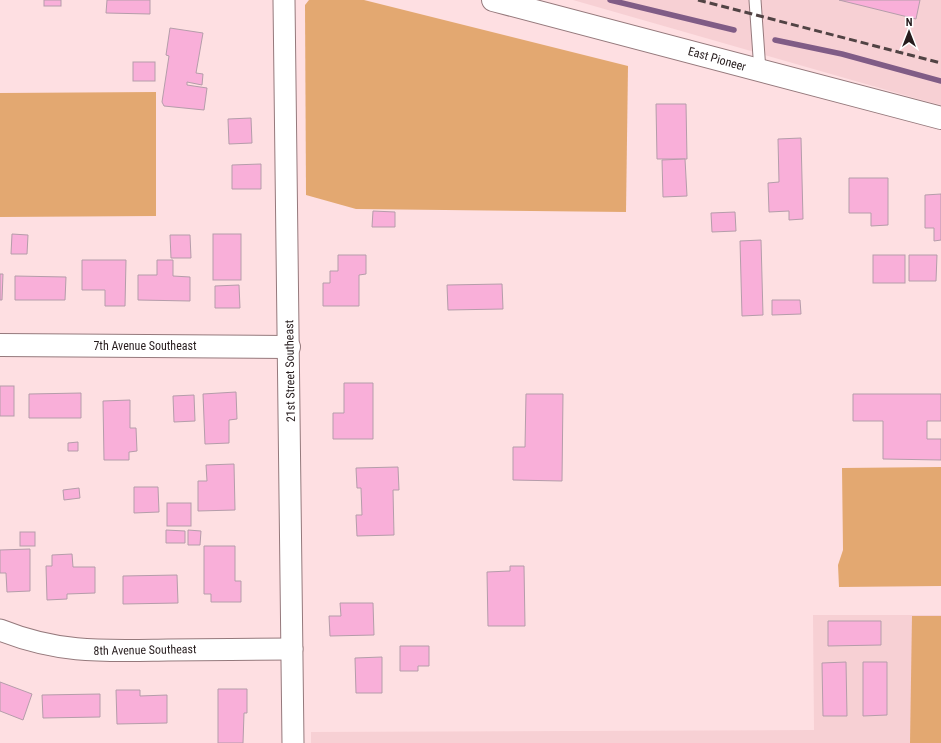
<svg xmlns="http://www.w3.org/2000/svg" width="941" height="743" viewBox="0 0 941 743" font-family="'Roboto Condensed',sans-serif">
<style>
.built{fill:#f7d0d4}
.green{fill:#e3a871}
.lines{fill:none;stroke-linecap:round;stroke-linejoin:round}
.stream{stroke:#805c86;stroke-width:5.5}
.building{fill:#f9afd9;stroke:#b59daa}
.service-casing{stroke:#95797c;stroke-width:13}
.minor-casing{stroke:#95797c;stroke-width:23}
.tertiary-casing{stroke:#95797c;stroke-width:24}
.service{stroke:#fff;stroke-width:11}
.minor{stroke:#fff;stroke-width:21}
.tertiary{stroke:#fff;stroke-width:22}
.rail{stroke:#514344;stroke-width:3;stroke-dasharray:8 4;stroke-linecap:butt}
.labels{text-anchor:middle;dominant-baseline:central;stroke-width:3;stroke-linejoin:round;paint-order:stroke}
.street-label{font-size:12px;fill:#261c1d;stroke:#fff}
</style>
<rect width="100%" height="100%" fill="#fedfe2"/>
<!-- built -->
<g class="built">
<path d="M573 0H941V105L918 99Z"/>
<path d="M813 615H941V743H311V732L814 730Z"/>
</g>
<!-- green -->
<g class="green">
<path d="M309 0H364L628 66 626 212 356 209 306 195 305 5Z"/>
<path d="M156 92V216L0 217V93Z"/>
<path d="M941 467V586L839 587 838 565 843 550 842 468Z"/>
<path d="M912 616H941V743H910Z"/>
</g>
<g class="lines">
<!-- stream -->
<g class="stream">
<path d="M610 0 734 30"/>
<path d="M775 40 842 54 941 81"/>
</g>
</g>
<!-- building -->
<g class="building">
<rect x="44" y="0" width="17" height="6"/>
<path d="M107 0H150V14L106 13Z"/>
<path d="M839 0H920L916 19Z"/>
<path d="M170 28 203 33 196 73 203 74 202 85 187 82V85L207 88 204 110 164 106 162 102 169 56 166 55Z"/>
<rect x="133" y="62" width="22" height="19"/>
<path d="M656 104H686L687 159H657Z"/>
<path d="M251 118 252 143 229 144 228 119Z"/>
<path d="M801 138 803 219 789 220V211L769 212 768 183 779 182 778 139Z"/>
<path d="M685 159 687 196 663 197 662 160Z"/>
<path d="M261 164V189H232V165Z"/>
<path d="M849 178H888V225L871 226V213H849Z"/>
<path d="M941 194V240L934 241V228H925V195Z"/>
<path d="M373 211 395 212V227H372Z"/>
<path d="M735 212 736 231 712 232 711 213Z"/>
<path d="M12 234 28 235 27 254H11Z"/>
<rect x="213" y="234" width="28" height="46"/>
<path d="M170 235H190L191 258H171Z"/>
<path d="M761 240 763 315 742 316 740 241Z"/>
<path d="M338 255H366V274L359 275V306H323V283H330V271H338Z"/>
<rect x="873" y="255" width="32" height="28"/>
<path d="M909 255H937L936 281H909Z"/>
<path d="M82 260H126L125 306H105V290H82Z"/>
<path d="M157 260H173V276L190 277V301L138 300V275H157Z"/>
<path d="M0 274H3L2 300H0Z"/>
<path d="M15 276 66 277 65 300H15Z"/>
<path d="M502 284 503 309 448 310 447 285Z"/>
<path d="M239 285 240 308H215V286Z"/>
<path d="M772 300H800L801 314 772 315Z"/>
<path d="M344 383H373V439H333V413H344Z"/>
<rect x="0" y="386" width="14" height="30"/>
<path d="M236 392 237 419 229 420V443L205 444 203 394Z"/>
<path d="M81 393V418H29V394Z"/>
<path d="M526 394H563L562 481 513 480V447H525Z"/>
<path d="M853 394H941V421H927V439H941V460L883 459V421H853Z"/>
<path d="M194 395 195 421 174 422 173 396Z"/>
<path d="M130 400V428H136L137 451 129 452V460H104L103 401Z"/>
<path d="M78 442V451H68V443Z"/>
<path d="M234 464 235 510 198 511V481H207L206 465Z"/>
<path d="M398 467 399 490H393L394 535 357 536 356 515H362L361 488H357L356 468Z"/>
<path d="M134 487H158L159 512 134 513Z"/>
<path d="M79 488 80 498 64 500 63 490Z"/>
<rect x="167" y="503" width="24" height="23"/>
<path d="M166 530 185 531V543H166Z"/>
<path d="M188 530 201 531 200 545H188Z"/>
<rect x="20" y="532" width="15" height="14"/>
<path d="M204 546H235V581H241V602H211V594H204Z"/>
<path d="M30 549V591L7 592 6 573H0V550Z"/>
<path d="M72 554 73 567H95V593L67 594V599L47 600 46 566H52V555Z"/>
<path d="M510 566H524L525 626H488L487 572 510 571Z"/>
<path d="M177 575 178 603 123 604V576Z"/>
<path d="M340 603H373L374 635 330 636 329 616H341Z"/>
<path d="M828 621H881V645L828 646Z"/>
<path d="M400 646H429V666H418V671H400Z"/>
<path d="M382 657V693H356L355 658Z"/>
<path d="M846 662 847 716H823L822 663Z"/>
<path d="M863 662H887V715L863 716Z"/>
<path d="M0 682 32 694 23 720 0 711Z"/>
<path d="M218 689H247V713H244L243 743H218Z"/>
<path d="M116 690H140V696L167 695V723L117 724Z"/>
<path d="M100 694V717L43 718 42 695Z"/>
</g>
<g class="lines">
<!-- service casing -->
<g class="service-casing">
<path id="service" d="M755 0 760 71"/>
</g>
<!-- minor casing -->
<g class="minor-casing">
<g id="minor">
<path d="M284 0 293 743"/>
<path d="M0 630C60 654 105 651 168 650 209 650 251 649 292 649"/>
</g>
</g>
<!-- tertiary casing -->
<g class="tertiary-casing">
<g id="tertiary">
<path d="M493 0 941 118"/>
<path d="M0 345 289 347"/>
</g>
</g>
<!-- service -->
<use href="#service" class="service"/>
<!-- minor -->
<use href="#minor" class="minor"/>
<!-- tertiary -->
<use href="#tertiary" class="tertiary"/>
<!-- rail -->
<path class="rail" d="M698 0 941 63"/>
</g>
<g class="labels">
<!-- street labels -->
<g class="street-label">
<text transform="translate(717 59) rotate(16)">East Pioneer</text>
<text x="145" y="346">7th Avenue Southeast</text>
<text transform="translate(290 371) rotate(-91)">21st Street Southeast</text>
<text transform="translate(145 650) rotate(-1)">8th Avenue Southeast</text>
</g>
</g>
<!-- north arrow -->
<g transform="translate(909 32)" stroke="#ffffff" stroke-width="3" paint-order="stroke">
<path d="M0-3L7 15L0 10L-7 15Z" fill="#261c1d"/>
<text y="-6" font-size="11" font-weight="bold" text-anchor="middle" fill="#261c1d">N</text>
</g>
</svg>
